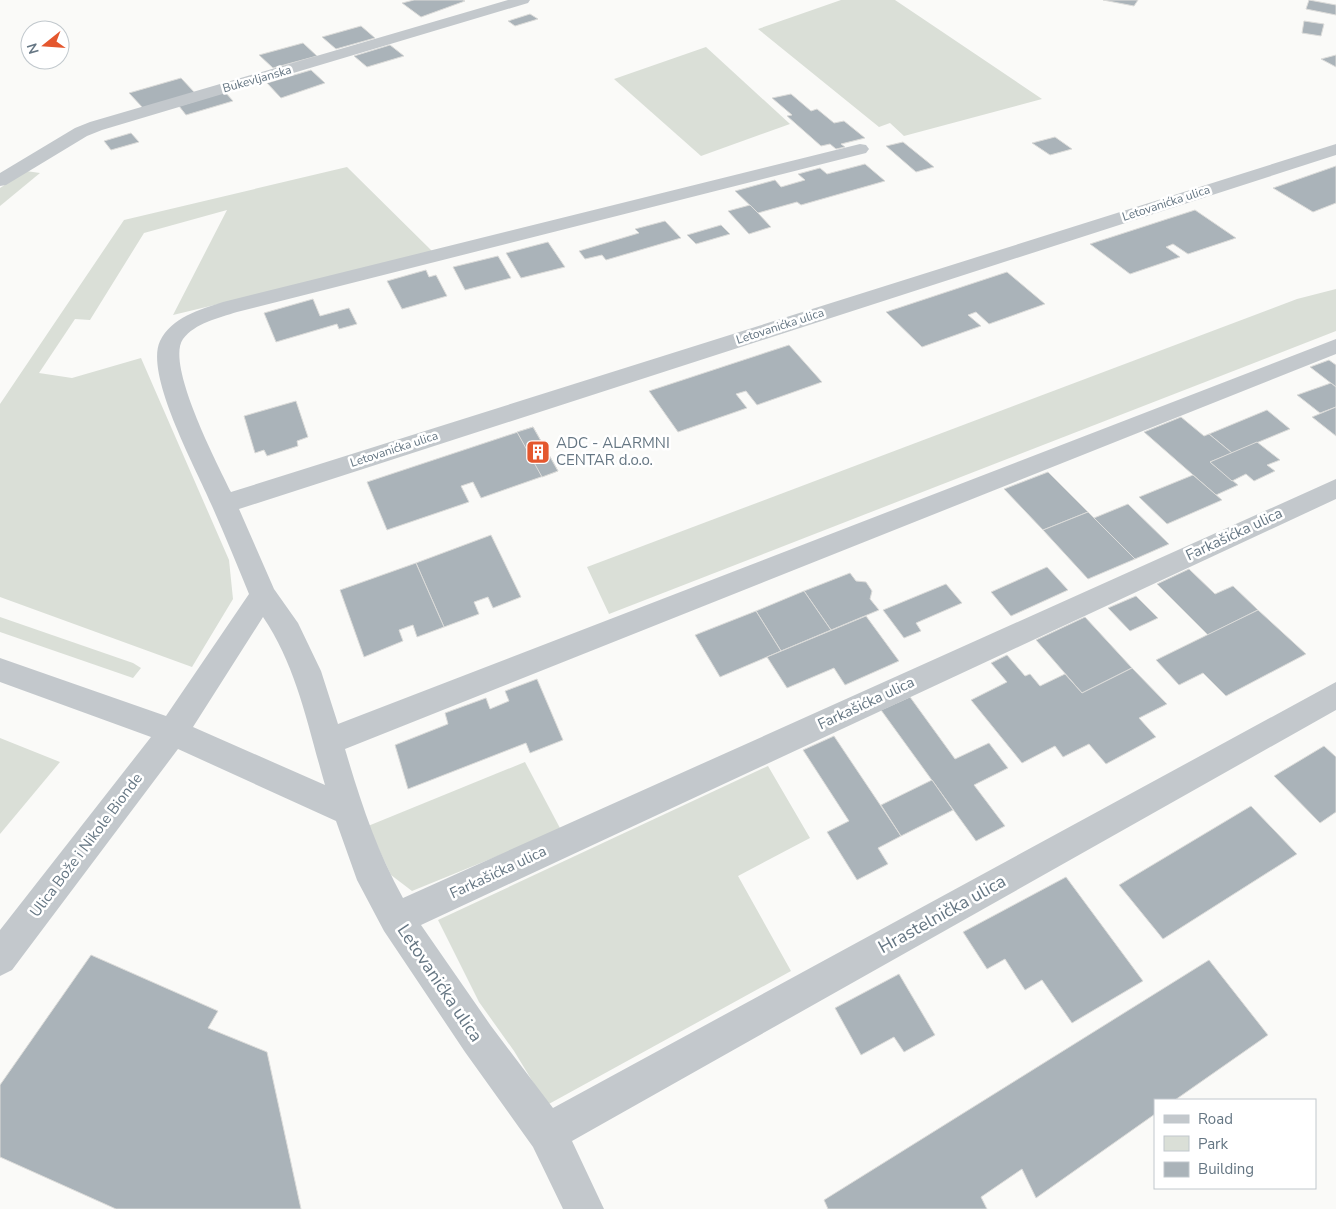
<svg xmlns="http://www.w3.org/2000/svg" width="1336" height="1209" viewBox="0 0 1336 1209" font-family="'Nunito Sans',sans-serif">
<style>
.green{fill:#dadfd7}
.building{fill:#aab3b9;stroke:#dcdcda}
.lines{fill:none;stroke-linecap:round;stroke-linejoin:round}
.minor{fill:#c3c8cc;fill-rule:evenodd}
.labels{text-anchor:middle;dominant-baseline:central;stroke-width:5;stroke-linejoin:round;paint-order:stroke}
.far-street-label{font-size:12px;fill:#657683;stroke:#fff}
.poi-label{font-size:15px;fill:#657683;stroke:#fff;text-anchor:start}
.street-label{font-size:15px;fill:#657683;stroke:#fff}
.near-street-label{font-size:18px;fill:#657683;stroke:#fff}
</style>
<rect width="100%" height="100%" fill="#fafaf8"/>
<!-- green -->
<g class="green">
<path d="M841 0H895L1042 99 904 136 890 123 879 127 758 29Z"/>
<path d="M706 47 790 124 701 156 614 79Z"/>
<path d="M347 167 433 252 173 315 227 210 144 233 90 320 75 319 39 373 72 378 141 358 229 560 233 599 192 667 0 597V404L124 220Z"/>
<path d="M26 171 40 173 0 206V188Z"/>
<path d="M1336 289V331L609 614 587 567 1297 299Z"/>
<path d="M0 617 133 663 141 668 133 678 0 632Z"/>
<path d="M0 738 60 762 0 834Z"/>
<path d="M525 762 561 830 412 891 391 875 368 826Z"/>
<path d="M768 766 810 838 738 876 791 971 547 1105 514 1051 479 1002 438 920Z"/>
</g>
<!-- building -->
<g class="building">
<path d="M414 0H463L465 1 421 17 402 3Z"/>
<path d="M1103 0H1138L1134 6Z"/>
<path d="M1309 0 1336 5V15L1306 9Z"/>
<path d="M530 14 538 19 515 26 508 21Z"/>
<path d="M1304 21 1324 24 1321 36 1302 33Z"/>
<path d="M361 26 375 38 336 49 322 37Z"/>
<path d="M303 43 317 56 273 68 259 55Z"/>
<path d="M390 45 404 56 367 67 354 56Z"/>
<path d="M1336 55V67L1321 59Z"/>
<path d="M311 70 325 83 281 98 267 83Z"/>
<path d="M181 78 195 93 143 108 129 93Z"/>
<path d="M225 92 233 101 186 115 179 106Z"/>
<path d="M791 94 811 111 817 109 834 123 844 121 865 138 841 144 845 147 836 149 830 144 821 146 787 116 792 115 772 98Z"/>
<path d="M131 133 139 142 111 150 104 141Z"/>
<path d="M1055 137 1072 149 1050 155 1032 143Z"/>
<path d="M903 142 934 167 916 172 886 146Z"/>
<path d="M865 164 885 181 801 205 797 202 758 213 735 191 775 180 781 187 805 180 798 174 820 168 827 174Z"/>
<path d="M1336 166V203L1313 212 1273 188Z"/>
<path d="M750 205 758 213 771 227 749 234 728 211Z"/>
<path d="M1195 210 1236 238 1188 254 1173 244 1166 247 1180 257 1130 274 1090 244Z"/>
<path d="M665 221 681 238 606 260 602 255 585 259 579 251 639 233 635 229Z"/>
<path d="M721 225 730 234 696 244 687 235Z"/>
<path d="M548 242 565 267 521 278 506 253Z"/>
<path d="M498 256 511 278 465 290 453 267Z"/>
<path d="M426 270 429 277 436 275 447 296 402 309 387 281Z"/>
<path d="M1007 272 1045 304 989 324 976 312 968 315 981 326 922 347 886 312Z"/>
<path d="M313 299 320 316 349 308 357 324 339 329 337 324 276 342 264 313Z"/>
<path d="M789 345 822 382 757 405 746 391 736 394 747 408 678 432 649 391Z"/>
<path d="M1329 360 1336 365V387L1310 367Z"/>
<path d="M1331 383 1336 387V407L1320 413 1297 395Z"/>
<path d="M296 401 308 437 297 441 298 446 267 456 264 450 255 453 244 416Z"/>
<path d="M1336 407V436L1312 417Z"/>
<path d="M1267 410 1290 429 1232 453 1209 434Z"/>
<path d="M1181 417 1204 436 1209 434 1232 453 1210 462 1238 485 1216 495 1144 432Z"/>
<path d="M533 427 558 471 481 498 473 482 461 486 469 502 387 530 367 482Z"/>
<path d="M533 427 558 471 542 477 517 432Z"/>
<path d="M1257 442 1280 460 1267 465 1275 471 1254 481 1246 474 1232 481 1210 462Z"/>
<path d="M1048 472 1088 512 1043 530 1004 489Z"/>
<path d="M1193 475 1222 500 1167 524 1139 497Z"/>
<path d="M1128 504 1169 544 1135 559 1094 518Z"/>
<path d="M1088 512 1135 559 1088 579 1043 530Z"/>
<path d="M491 535 521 597 493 608 488 597 474 602 479 614 444 627 416 563Z"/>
<path d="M416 563 444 627 417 637 413 625 399 630 403 641 364 657 340 590Z"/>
<path d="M1047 567 1068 590 1011 616 991 592Z"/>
<path d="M1189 569 1215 594 1233 586 1258 610 1208 635 1157 584Z"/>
<path d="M850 573 856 581 866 582 872 591 870 599 879 610 831 630 804 591Z"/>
<path d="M946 584 962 603 916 623 921 631 904 638 883 610Z"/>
<path d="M804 591 831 630 781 651 756 611Z"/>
<path d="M1136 596 1158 618 1130 631 1108 608Z"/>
<path d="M1258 610 1306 654 1226 696 1203 673 1179 685 1156 660Z"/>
<path d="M756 611 781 651 720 677 695 635Z"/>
<path d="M866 616 899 661 845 685 834 668 787 688 767 657Z"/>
<path d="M1085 617 1132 668 1082 693 1036 640Z"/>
<path d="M1007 655 1025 676 1030 674 1040 686 1065 674 1082 693 1132 668 1167 704 1139 718 1156 737 1106 764 1089 744 1063 757 1055 746 1022 763 971 700 1007 682 991 663Z"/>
<path d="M537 679 563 740 530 753 526 743 408 789 395 745 448 724 445 713 486 698 490 709 509 701 505 691Z"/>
<path d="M910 697 955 759 989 743 1008 768 974 785 1005 826 976 841 881 710Z"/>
<path d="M834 736 901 836 878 848 888 864 857 880 827 832 849 821 803 750Z"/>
<path d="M1324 746 1336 757V812L1320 823 1274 776Z"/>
<path d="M932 780 953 810 901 836 881 805Z"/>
<path d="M1251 806 1297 854 1163 939 1119 885Z"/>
<path d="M1066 877 1143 981 1072 1023 1042 980 1025 990 1005 959 987 969 963 932Z"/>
<path d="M91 955 218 1011 208 1028 267 1052 301 1209H116L0 1157V1085Z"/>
<path d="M1209 960 1268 1035 1175 1100H1155V1114L1036 1198 1022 1169 981 1197 987 1209H828L824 1200Z"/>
<path d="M899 974 935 1035 904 1052 894 1037 861 1055 835 1008Z"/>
</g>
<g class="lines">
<!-- minor -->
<g class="minor">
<path d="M508 0H530L528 3 102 130 87 136 6 185 0 186V173L75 128 90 122Z"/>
<path d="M860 144 866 145 869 149 866 153 237 312C219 318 195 323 183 339 165 364 218 465 231 492L1336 144V155L239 509 274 589 298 623 321 671 338 724 1336 339V354L345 749C361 803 376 849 403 898L1336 479V499L421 925 491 1026 553 1108 1336 682V710L572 1141 604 1209H563L533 1147 465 1052 384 931 357 880 336 821 178 749 12 970 0 976V930L151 737 0 682V658L166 716 249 594C237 565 225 535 212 506 198 472 144 375 160 341 172 317 199 310 223 302ZM263 617C297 667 308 727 325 785L193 727Z"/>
</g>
</g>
<!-- icons -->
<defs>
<g id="building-square" transform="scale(1.25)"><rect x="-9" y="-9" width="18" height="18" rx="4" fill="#e4572e" stroke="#fff"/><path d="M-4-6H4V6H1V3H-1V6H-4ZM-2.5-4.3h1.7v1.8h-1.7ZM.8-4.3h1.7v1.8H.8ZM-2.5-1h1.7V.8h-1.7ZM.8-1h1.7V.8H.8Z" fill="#fff"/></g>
</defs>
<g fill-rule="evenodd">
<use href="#building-square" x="538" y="452"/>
</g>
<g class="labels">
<!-- far-street labels -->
<g class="far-street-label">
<text transform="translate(257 79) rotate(-16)">Bukevljanska</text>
<text transform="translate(1166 203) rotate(-18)">Letovanićka ulica</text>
<text transform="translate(780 326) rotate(-18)">Letovanićka ulica</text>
<text transform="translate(394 449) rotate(-18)">Letovanićka ulica</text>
</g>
<!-- poi labels -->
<g class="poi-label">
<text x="556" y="443">ADC - ALARMNI<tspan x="556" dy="17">CENTAR d.o.o.</tspan></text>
</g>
<!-- street labels -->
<g class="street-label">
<text transform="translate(1234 534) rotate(-25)">Farkašićka ulica</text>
<text transform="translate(866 703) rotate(-25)">Farkašićka ulica</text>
<text transform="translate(86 845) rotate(-53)">Ulica Bože i Nikole Bionde</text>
<text transform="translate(498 872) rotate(-25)">Farkašićka ulica</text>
</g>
<!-- near-street labels -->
<g class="near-street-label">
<text transform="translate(942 914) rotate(-29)">Hrastelnička ulica</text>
<text transform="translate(440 983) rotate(56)">Letovanićka ulica</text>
</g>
</g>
<!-- legend -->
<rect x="1154" y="1099" width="162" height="90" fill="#ffffff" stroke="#c1c8cd"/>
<rect x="1164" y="1115" width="25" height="8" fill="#c3c8cc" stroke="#c1c8cd"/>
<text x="1198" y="1124" font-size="15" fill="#657683">Road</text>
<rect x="1164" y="1136" width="25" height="15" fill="#dadfd7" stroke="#c1c8cd"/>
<text x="1198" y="1149" font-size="15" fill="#657683">Park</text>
<rect x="1164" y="1162" width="25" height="15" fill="#aab3b9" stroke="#c1c8cd"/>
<text x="1198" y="1174" font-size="15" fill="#657683">Building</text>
<!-- north arrow -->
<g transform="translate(45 45) rotate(253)"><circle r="24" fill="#ffffff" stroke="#c1c8cd"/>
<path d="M0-4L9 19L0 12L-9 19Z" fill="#e4572e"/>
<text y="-8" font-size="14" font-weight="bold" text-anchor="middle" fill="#657683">N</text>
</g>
</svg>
